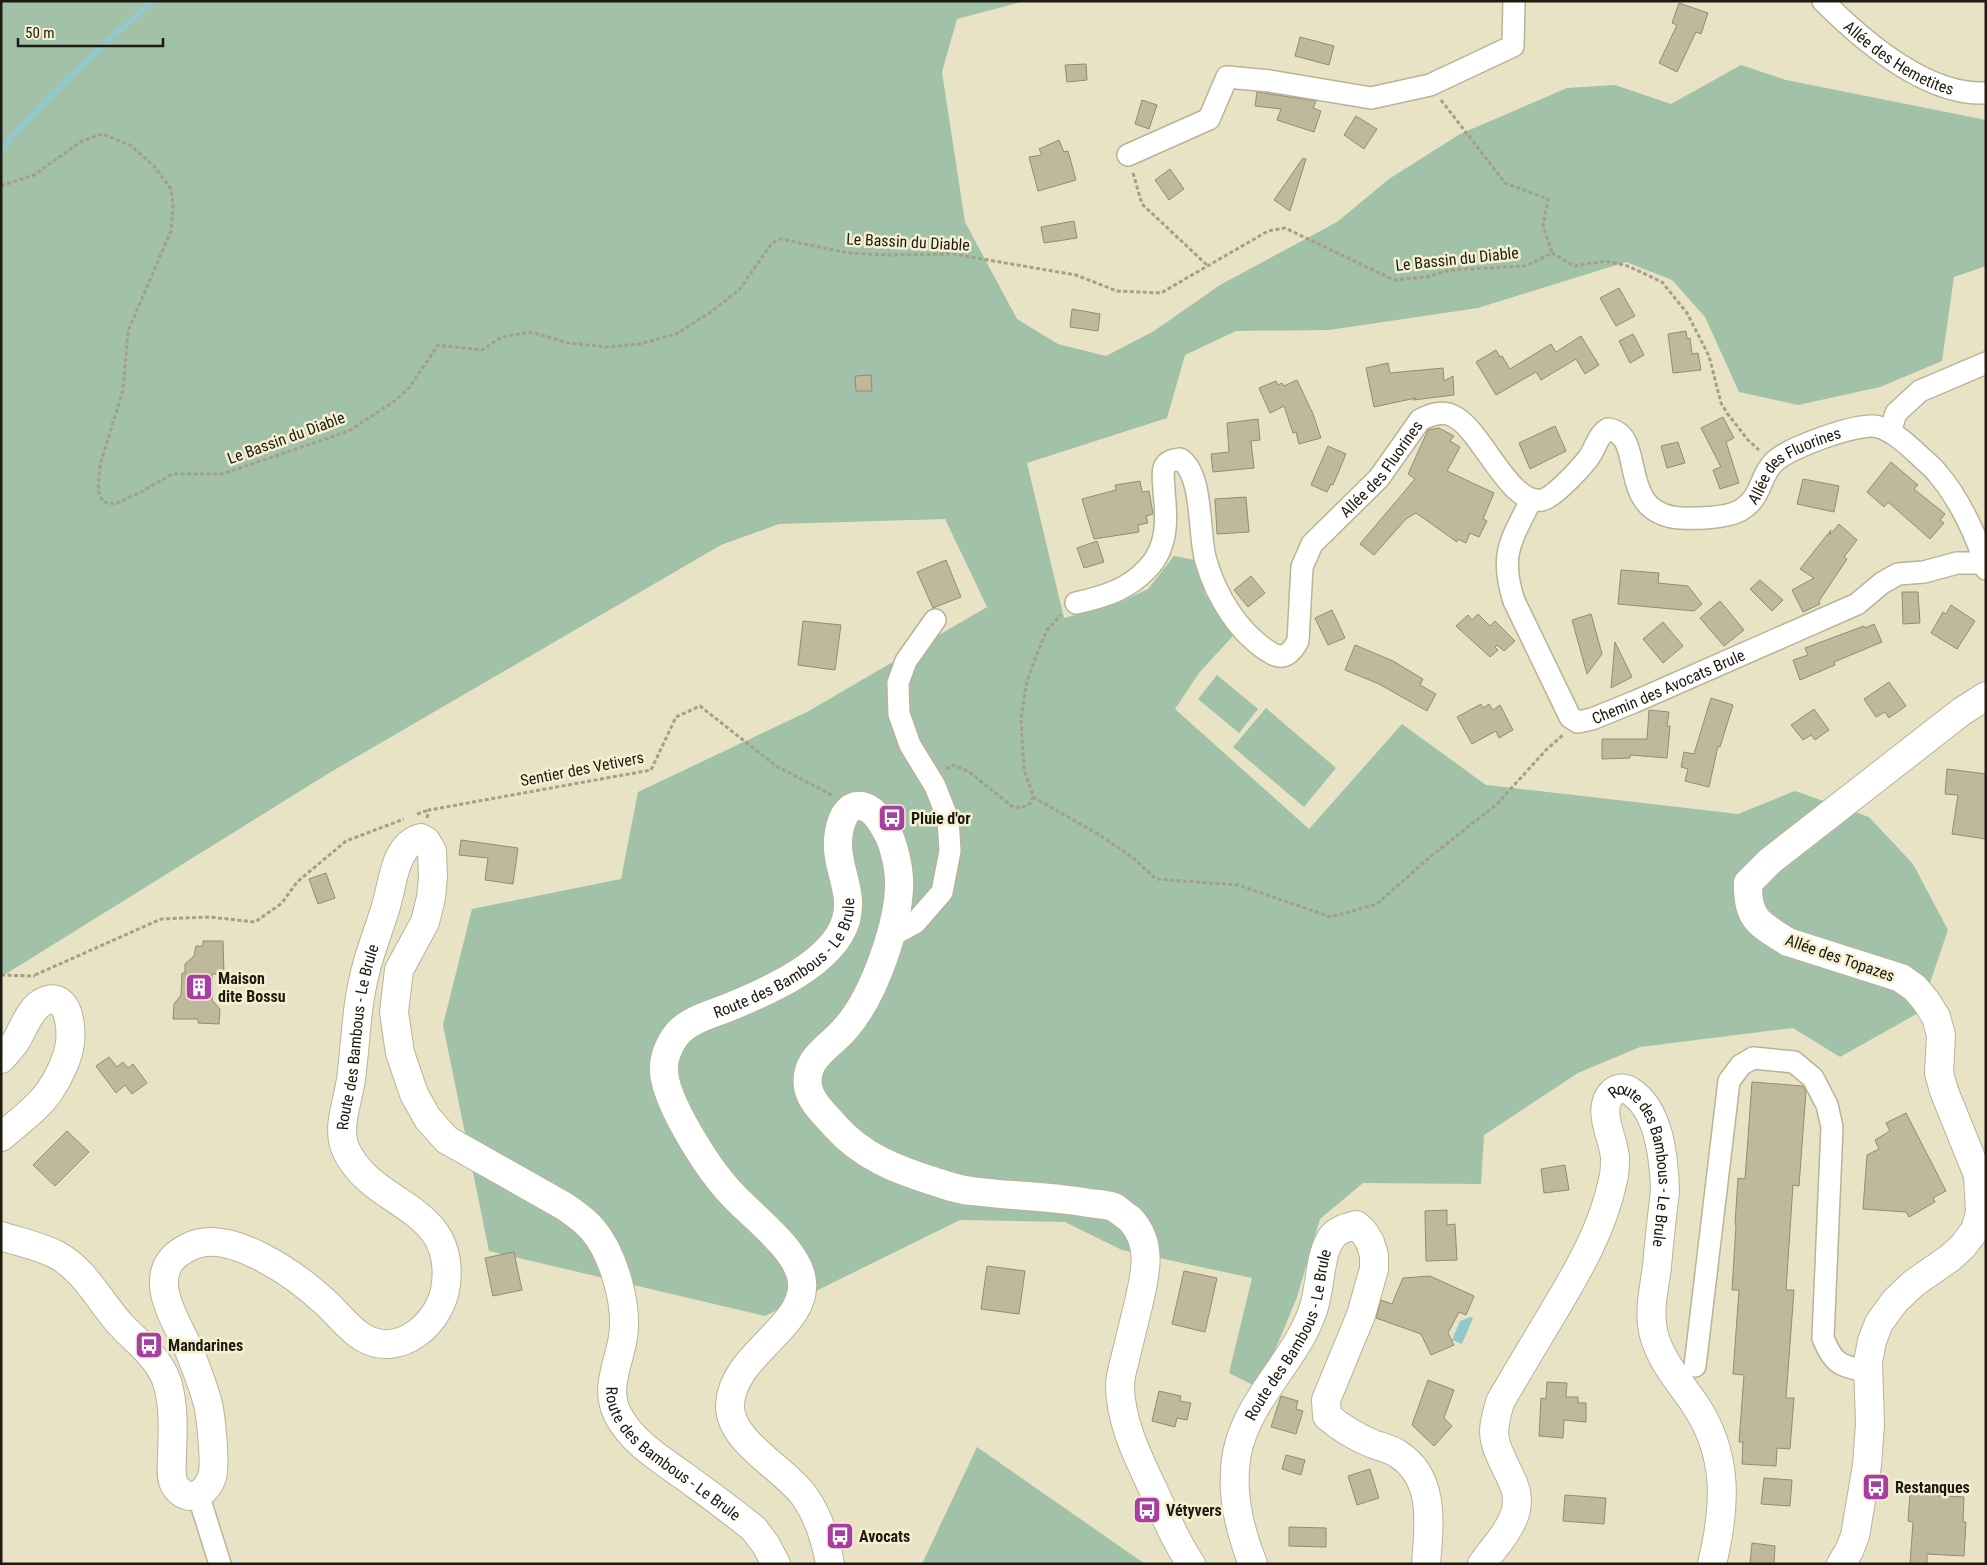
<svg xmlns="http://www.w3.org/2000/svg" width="1987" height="1565" viewBox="0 0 1987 1565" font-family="'Roboto Condensed',sans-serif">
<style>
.green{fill:#a1c1a8}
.water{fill:#94c8d0}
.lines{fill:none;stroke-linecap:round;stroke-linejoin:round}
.stream{stroke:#94c8d0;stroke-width:5.5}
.building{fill:#beb89c;stroke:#928c71}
.minor-casing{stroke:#b9b397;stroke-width:24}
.major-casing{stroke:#b9b397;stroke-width:30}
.path{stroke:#a49f87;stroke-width:3;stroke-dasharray:4 2.5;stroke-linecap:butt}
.minor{stroke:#fff;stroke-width:21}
.major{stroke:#fff;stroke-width:28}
.labels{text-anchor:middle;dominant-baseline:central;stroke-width:5;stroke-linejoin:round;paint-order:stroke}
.street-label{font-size:16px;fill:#1d1b10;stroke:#f6f0d2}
.poi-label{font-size:16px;font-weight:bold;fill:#1d1b10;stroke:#f6f0d2;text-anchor:start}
</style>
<rect width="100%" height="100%" fill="#e9e3c5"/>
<!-- green -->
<g class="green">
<path d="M1 1H1025L957 19 942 72 965 222 1017 319 1058 344 1106 356 1154 331 1220 285 1337 222 1389 179 1460 134 1567 88 1615 85 1671 104 1741 65 1786 80 1986 120V266L1954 277 1942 361 1880 387 1798 405 1739 392 1705 317 1672 280 1626 262 1478 308 1329 330 1236 331 1185 355 1167 418 1027 463 1064 618 1118 603 1148 589 1174 556 1195 560 1205 594 1233 636 1199 673 1175 709 1309 829 1402 724 1486 785 1738 814 1795 791 1869 817 1913 864 1948 930 1920 1012 1840 1057 1793 1028 1640 1047 1578 1073 1484 1135 1481 1184 1363 1183 1320 1219 1297 1297 1268 1367 1253 1385 1229 1373 1252 1278 1122 1250 1065 1222 960 1220 765 1316 489 1251 443 1025 472 909 621 879 638 792 807 712 987 607 945 519 779 524 721 545 329 773 1 977Z"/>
<path d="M1217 675 1258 709 1239 733 1198 699Z"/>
<path d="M1266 708 1336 768 1304 807 1233 747Z"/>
<path d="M977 1447 1145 1564H922Z"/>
</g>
<!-- water -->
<path class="water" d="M1471 1317 1473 1318 1462 1344 1452 1340 1460 1321Z"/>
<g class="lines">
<!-- stream -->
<path class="stream" d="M1 150 37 109 72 74 152 1"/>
</g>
<!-- building -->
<g class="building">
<path d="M1679 3 1708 13 1701 34 1696 32 1677 72 1659 63 1677 25 1672 23Z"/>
<path d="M1300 37 1334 46 1329 65 1295 56Z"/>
<path d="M1086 64 1087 80 1067 82 1065 65Z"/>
<path d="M1257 92 1316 101 1313 108 1321 111 1314 132 1277 120 1281 109 1255 106Z"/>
<path d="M1142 100 1157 105 1149 129 1135 124Z"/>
<path d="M1356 116 1377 129 1364 149 1344 135Z"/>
<path d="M1059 140 1064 152 1068 151 1076 180 1038 191 1029 157 1042 155 1039 149Z"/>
<path d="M1303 158 1306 159 1290 211 1274 200Z"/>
<path d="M1170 169 1184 189 1169 200 1155 180Z"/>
<path d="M1074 221 1077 238 1044 243 1041 227Z"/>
<path d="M1619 288 1635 316 1616 326 1600 298Z"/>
<path d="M1072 309 1100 314 1098 331 1070 327Z"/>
<path d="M1686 331 1687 339 1690 338 1692 354 1698 353 1701 370 1673 373 1668 334Z"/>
<path d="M1633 334 1644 355 1630 363 1619 341Z"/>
<path d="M1581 336 1599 365 1585 374 1576 359 1541 380 1536 372 1496 395 1476 362 1496 350 1500 357 1502 356 1510 369 1551 344 1556 352Z"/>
<path d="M1388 363 1390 373 1443 368 1444 381 1453 376 1454 395 1413 400 1416 398 1374 407 1366 368Z"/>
<path d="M871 375 872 391H856L855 376Z"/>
<path d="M1297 380 1313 414 1321 438 1299 444 1296 432 1293 433 1284 406 1270 413 1259 388 1276 381 1278 385 1282 383 1284 386Z"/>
<path d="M1723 417 1734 438 1726 442 1739 483 1720 489 1713 470 1721 467 1701 428Z"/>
<path d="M1258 419 1260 440 1251 441 1254 468 1213 472 1211 454 1229 452 1227 423Z"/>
<path d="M1555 426 1566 451 1530 469 1519 443Z"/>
<path d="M1439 428 1454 436 1450 441 1460 447 1447 471 1494 493 1483 519 1487 521 1479 537 1470 533 1466 543 1458 539 1457 542 1416 513 1406 519 1374 555 1360 544 1415 479 1408 474 1428 430Z"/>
<path d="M1678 442 1685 463 1667 468 1661 446Z"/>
<path d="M1328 446 1346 454 1333 485 1331 484 1327 492 1311 485Z"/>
<path d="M1891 462 1918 485 1914 489 1945 514 1940 520 1944 523 1930 539 1888 502 1884 507 1867 492Z"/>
<path d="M1803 479 1839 486 1834 512 1797 504Z"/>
<path d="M1140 481 1142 492 1149 491 1153 514 1146 516 1148 523 1138 525 1139 532 1094 539 1082 499 1116 490 1115 485Z"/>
<path d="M1246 497 1249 532 1217 534 1215 499Z"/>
<path d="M1839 524 1857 540 1844 557 1847 559 1819 601 1820 604 1803 612 1792 590 1814 578 1800 569 1831 530 1830 535Z"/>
<path d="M1097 541 1104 562 1084 568 1077 548Z"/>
<path d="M946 560 961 597 933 608 917 572Z"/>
<path d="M1621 570 1659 573 1658 583 1688 586 1702 604 1694 611 1618 604Z"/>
<path d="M1251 576 1265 593 1248 607 1234 590Z"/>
<path d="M1760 580 1783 600 1772 611 1750 589Z"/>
<path d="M1902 592H1918L1920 623 1903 624Z"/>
<path d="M1720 601 1744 630 1724 646 1700 618Z"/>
<path d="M1951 605 1975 621 1957 649 1931 633 1943 612 1946 614Z"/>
<path d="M1332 610 1345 638 1328 645 1315 618Z"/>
<path d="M1478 614 1490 626 1495 621 1515 641 1504 651 1497 645 1495 647 1498 650 1490 657 1456 626 1468 615 1472 620Z"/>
<path d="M1591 614 1602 654 1587 674 1572 620Z"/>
<path d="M803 621 841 625 835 670 798 665Z"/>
<path d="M1663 622 1683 646 1663 663 1643 639Z"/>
<path d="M1874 624 1882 642 1834 662 1835 665 1800 680 1793 660 1808 655 1805 648 1864 626 1865 628Z"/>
<path d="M1615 642 1632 677 1611 688Z"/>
<path d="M1355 645 1393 661 1423 679 1420 685 1436 694 1427 711 1379 684 1345 670Z"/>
<path d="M1889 682 1906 706 1889 718 1885 712 1876 717 1864 699Z"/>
<path d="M1711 698 1733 705 1720 747 1718 746 1709 787 1685 781 1688 769 1681 767 1684 752 1694 754Z"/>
<path d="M1481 704 1483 708 1489 704 1493 710 1500 705 1513 730 1499 738 1496 731 1472 744 1457 717Z"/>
<path d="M1814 709 1829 730 1815 740 1811 735 1803 740 1791 725Z"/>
<path d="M1649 710 1669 712 1667 726H1670L1667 758 1630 755V758L1602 759V739H1647Z"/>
<path d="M1947 769 1986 774V839L1952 834 1958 795 1945 794Z"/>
<path d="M461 840 518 848 513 884 485 880 488 858 459 855Z"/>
<path d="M326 873 335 898 318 904 309 879Z"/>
<path d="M203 941H223L224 974H212V1000L220 1009 219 1024 198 1023V1019H173L174 1004 181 995 182 973H185V964L194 956 196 946H203Z"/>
<path d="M109 1057 117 1067 123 1062 128 1068 133 1064 147 1083 132 1094 125 1085 116 1093 96 1066Z"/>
<path d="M1752 1082 1803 1086 1806 1091 1799 1186 1793 1185 1786 1290H1794L1786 1398H1794L1790 1449 1777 1448 1776 1466 1742 1464 1743 1442H1739L1744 1375 1733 1374 1739 1290H1732L1736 1225 1735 1224 1738 1178 1745 1179Z"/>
<path d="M1906 1113 1946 1191 1933 1198 1935 1202 1909 1217 1906 1212 1863 1209 1867 1155 1879 1149 1875 1140 1890 1131 1886 1123Z"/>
<path d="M67 1131 89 1152 55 1186 33 1165Z"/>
<path d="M1565 1165 1569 1190 1544 1193 1541 1169Z"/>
<path d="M1447 1210V1225L1455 1224 1457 1260 1426 1261 1425 1211Z"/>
<path d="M514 1252 522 1290 493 1296 485 1258Z"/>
<path d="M987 1266 1025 1271 1019 1314 981 1309Z"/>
<path d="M1184 1271 1217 1278 1205 1332 1172 1324Z"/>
<path d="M1430 1276 1474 1296 1466 1315 1459 1312 1448 1333 1454 1345 1431 1355 1421 1334 1376 1318 1381 1300 1392 1304 1403 1278Z"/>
<path d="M1428 1380 1454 1390 1444 1418 1452 1426 1434 1446 1412 1425Z"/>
<path d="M1547 1382 1567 1383 1566 1397H1578V1403H1586V1422L1564 1420 1563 1438 1539 1436 1541 1398 1546 1399Z"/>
<path d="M1159 1391 1181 1396 1180 1401 1191 1403 1187 1420 1177 1418 1175 1427 1152 1421Z"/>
<path d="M1281 1396 1298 1401 1296 1409 1303 1411 1296 1434 1271 1427Z"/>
<path d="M1286 1455 1305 1460 1301 1475 1282 1469Z"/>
<path d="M1370 1469 1379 1498 1357 1505 1348 1476Z"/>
<path d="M1764 1478 1792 1480 1790 1506 1761 1504Z"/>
<path d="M1910 1494 1964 1497 1963 1522H1966L1964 1556 1927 1554V1564H1910L1913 1522 1908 1521Z"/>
<path d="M1565 1495 1606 1498 1604 1524 1563 1521Z"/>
<path d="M1289 1527 1326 1528V1547L1289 1546Z"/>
<path d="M1752 1543 1775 1546 1774 1564H1750Z"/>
</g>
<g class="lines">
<!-- minor casing -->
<g class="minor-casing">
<g id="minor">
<path id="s1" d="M1823 1C1863 41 1927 96 1986 93"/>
<path d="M1128 155 1209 119 1227 77 1270 81 1371 98 1430 85 1513 46 1514 1"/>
<path d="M1890 432 1896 413 1920 391 1986 363"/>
<path id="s2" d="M1531 500C1511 541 1499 554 1514 601L1570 717 1578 722 1592 719 1634 702 1857 604 1882 583 1898 574 1924 572 1957 563H1984"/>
<path id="s3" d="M1076 603C1103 597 1128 590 1148 568 1168 547 1167 519 1164 491 1164 484 1162 475 1164 468 1167 461 1173 460 1180 459 1204 474 1198 536 1206 561 1216 596 1239 634 1271 653 1284 661 1292 652 1298 641L1302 567 1312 544 1379 478 1420 420C1430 415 1442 410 1453 416 1481 428 1509 506 1542 500 1553 498 1579 470 1587 460 1595 451 1597 435 1608 429 1648 435 1614 513 1680 518 1695 519 1726 518 1739 511 1763 498 1758 478 1774 462 1788 448 1860 421 1879 427 1895 432 1910 447 1922 458 1927 463 1934 468 1938 474 1958 497 1979 539 1986 569"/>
<path d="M889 937 915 923 942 892 950 851 948 819 935 786 910 745 899 714 898 683 906 661 935 620"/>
<path d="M1695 1366 1729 1081 1741 1065 1753 1058 1794 1062 1813 1078 1827 1105 1832 1127 1823 1338C1834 1366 1841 1365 1868 1372"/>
<path d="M198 1494 220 1564"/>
</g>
</g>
<!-- major casing -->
<g class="major-casing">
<g id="major">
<path d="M1 1059C6 1053 12 1047 16 1041 23 1029 29 1011 41 1003 68 987 72 1026 70 1043 68 1059 58 1079 49 1092 38 1108 16 1124 1 1137"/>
<path id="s4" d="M1 1236C19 1242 40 1246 57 1255 85 1270 100 1302 121 1325 138 1343 159 1358 167 1382 174 1404 173 1431 172 1455 172 1464 170 1475 174 1484 177 1490 184 1496 191 1496 201 1496 209 1486 212 1477 216 1465 211 1418 208 1404 204 1388 197 1371 191 1355 185 1339 176 1325 170 1309 165 1297 162 1285 165 1273 168 1260 177 1253 189 1247 228 1226 297 1276 325 1302 337 1313 348 1328 362 1337 400 1360 442 1322 446 1284 455 1204 373 1208 346 1150 336 1128 348 1102 351 1079 356 1042 356 1005 366 969 371 948 380 927 386 906 393 884 394 845 421 838L426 841 432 851 433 877 431 898 425 922 399 970 394 1012 400 1053 414 1094 428 1119 447 1140 564 1206C574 1213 585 1220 593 1230 614 1255 628 1306 623 1337 619 1364 604 1388 618 1415 632 1442 660 1459 684 1476 707 1493 731 1510 754 1529L766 1545 776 1564"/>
<path id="s5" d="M830 1564C826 1541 819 1517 805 1497 786 1469 729 1442 730 1405 732 1352 813 1325 801 1276 794 1246 749 1214 729 1191 708 1168 662 1098 664 1067 664 1055 672 1038 681 1030 693 1019 712 1014 727 1008 766 992 833 964 846 920 854 891 836 868 838 840 839 826 845 800 865 807 877 811 885 828 890 838 895 851 898 864 899 878 901 920 874 997 845 1029 830 1047 804 1058 808 1086 810 1102 826 1115 836 1127 862 1156 897 1170 933 1181 945 1185 958 1190 972 1191 1009 1196 1047 1196 1083 1202 1093 1204 1105 1204 1114 1207 1117 1209 1127 1217 1130 1219 1154 1244 1145 1276 1138 1306 1134 1322 1130 1339 1126 1355 1124 1365 1120 1375 1120 1385 1120 1425 1142 1465 1158 1500 1168 1522 1177 1544 1191 1564"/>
<path id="s6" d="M1253 1564C1239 1529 1230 1490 1237 1453 1248 1398 1296 1361 1313 1310 1321 1288 1319 1254 1332 1237 1337 1230 1348 1227 1356 1225L1363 1231 1370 1242 1374 1255V1269L1361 1315 1326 1400 1327 1416C1341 1428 1356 1437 1373 1444 1381 1447 1391 1449 1398 1454 1436 1478 1429 1526 1426 1564"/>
<path id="s7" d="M1482 1564C1491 1551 1504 1538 1511 1523 1529 1489 1501 1470 1495 1440 1492 1427 1497 1414 1500 1402 1518 1371 1536 1341 1554 1311 1579 1269 1603 1228 1613 1180 1615 1173 1615 1165 1615 1158 1614 1138 1595 1109 1613 1092 1618 1088 1624 1087 1630 1091 1660 1110 1664 1159 1665 1191 1662 1216 1659 1242 1657 1267 1654 1289 1648 1312 1654 1335 1661 1361 1679 1381 1694 1403 1729 1454 1726 1506 1712 1564"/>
<path d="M1841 1564 1849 1551 1855 1536 1867 1465 1870 1424 1868 1362 1872 1341 1879 1323 1895 1301 1914 1283 1950 1258 1963 1246 1975 1230 1980 1213 1978 1175 1944 1091 1939 1073 1941 1035 1936 1017 1926 1001 1915 988 1901 978 1788 942C1759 924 1747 919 1748 883L1770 861 1961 712 1986 696"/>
</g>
</g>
<!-- path -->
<g class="path">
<path d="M1441 100 1505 183 1548 199 1543 225 1552 253"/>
<path d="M1133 173 1142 204 1208 266"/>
<path d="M1 186 34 175 82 141 102 134 130 145 154 166 171 189 173 205 171 231 128 331 123 390 100 465 98 491 103 502 115 504 141 492 172 474H222L349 431 396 400 409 388 438 345 482 350 502 337 531 332 568 343 608 347 639 344 676 334 708 314 739 290 772 243 781 239 848 253 890 255 953 254 1076 275 1117 291 1161 293 1268 231 1285 228 1394 280 1426 277 1451 270 1526 266 1552 253 1574 266 1605 261 1628 266 1662 282 1687 313 1709 356 1721 403 1727 413 1748 440 1759 450"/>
<path d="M946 769 953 765 968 771 1013 807 1021 808 1031 803 1033 795 1024 770 1021 718 1027 681 1039 649 1047 630 1061 615"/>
<path d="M1033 797 1098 834 1132 857 1156 879 1238 885 1331 917 1377 904 1431 856 1497 804 1546 750 1563 735"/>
<path d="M417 814 429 810"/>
<path d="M427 818 429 810 651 770 676 717 700 706 776 766 832 795"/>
<path d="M1 975 35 976"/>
<path d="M35 975 161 919 210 917 255 922 282 903 297 882 346 841 404 819"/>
</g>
<!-- minor -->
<use href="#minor" class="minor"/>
<!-- major -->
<use href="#major" class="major"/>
</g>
<!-- icons -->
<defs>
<g id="bus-square" transform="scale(1.4375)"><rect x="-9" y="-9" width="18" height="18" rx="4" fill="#a73fa2" stroke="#f6f0d2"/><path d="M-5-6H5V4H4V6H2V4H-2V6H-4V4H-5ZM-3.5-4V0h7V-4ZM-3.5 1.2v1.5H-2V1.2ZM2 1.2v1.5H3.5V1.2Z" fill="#fff"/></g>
<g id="building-square" transform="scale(1.4375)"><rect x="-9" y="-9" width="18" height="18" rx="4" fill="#a73fa2" stroke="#f6f0d2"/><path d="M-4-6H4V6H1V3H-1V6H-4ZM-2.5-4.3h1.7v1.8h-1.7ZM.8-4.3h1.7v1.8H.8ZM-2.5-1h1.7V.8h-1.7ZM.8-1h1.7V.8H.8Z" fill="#fff"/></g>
</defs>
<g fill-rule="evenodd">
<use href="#bus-square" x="892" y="818"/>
<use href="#building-square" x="199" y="987"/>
<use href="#bus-square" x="149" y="1345"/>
<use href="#bus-square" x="1876" y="1487"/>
<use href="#bus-square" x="1147" y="1510"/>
<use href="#bus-square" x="840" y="1536"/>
</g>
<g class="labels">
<!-- street labels -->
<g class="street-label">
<text stroke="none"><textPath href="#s1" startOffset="96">Allée des Hemetites</textPath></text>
<text transform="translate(908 242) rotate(3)">Le Bassin du Diable</text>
<text transform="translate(1457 259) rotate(-6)">Le Bassin du Diable</text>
<text transform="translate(286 438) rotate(-20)">Le Bassin du Diable</text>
<text stroke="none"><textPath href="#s3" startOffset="1246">Allée des Fluorines</textPath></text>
<text stroke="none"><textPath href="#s3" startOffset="664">Allée des Fluorines</textPath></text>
<text stroke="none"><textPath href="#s2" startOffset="342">Chemin des Avocats Brule</textPath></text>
<text transform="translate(582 769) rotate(-11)">Sentier des Vetivers</text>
<text stroke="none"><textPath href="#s5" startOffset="774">Route des Bambous - Le Brule</textPath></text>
<text transform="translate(1840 958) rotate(19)">Allée des Topazes</text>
<text stroke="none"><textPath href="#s4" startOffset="1246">Route des Bambous - Le Brule</textPath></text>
<text stroke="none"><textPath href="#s7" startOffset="609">Route des Bambous - Le Brule</textPath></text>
<text stroke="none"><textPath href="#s6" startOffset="244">Route des Bambous - Le Brule</textPath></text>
<text stroke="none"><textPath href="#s4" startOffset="2220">Route des Bambous - Le Brule</textPath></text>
</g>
<!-- poi labels -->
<g class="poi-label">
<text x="911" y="818">Pluie d'or</text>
<text x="218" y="978">Maison<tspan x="218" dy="18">dite Bossu</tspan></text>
<text x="168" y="1345">Mandarines</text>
<text x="1895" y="1487">Restanques</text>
<text x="1166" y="1510">Vétyvers</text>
<text x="859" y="1536">Avocats</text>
</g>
</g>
<!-- border -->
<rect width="1987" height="1565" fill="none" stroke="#1d1b10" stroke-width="5"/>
<!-- scale -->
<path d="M18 38v8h145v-8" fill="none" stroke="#1d1b10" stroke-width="2.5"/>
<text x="25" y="38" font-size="15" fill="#1d1b10" stroke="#f6f0d2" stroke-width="4" paint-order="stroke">50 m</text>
</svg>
